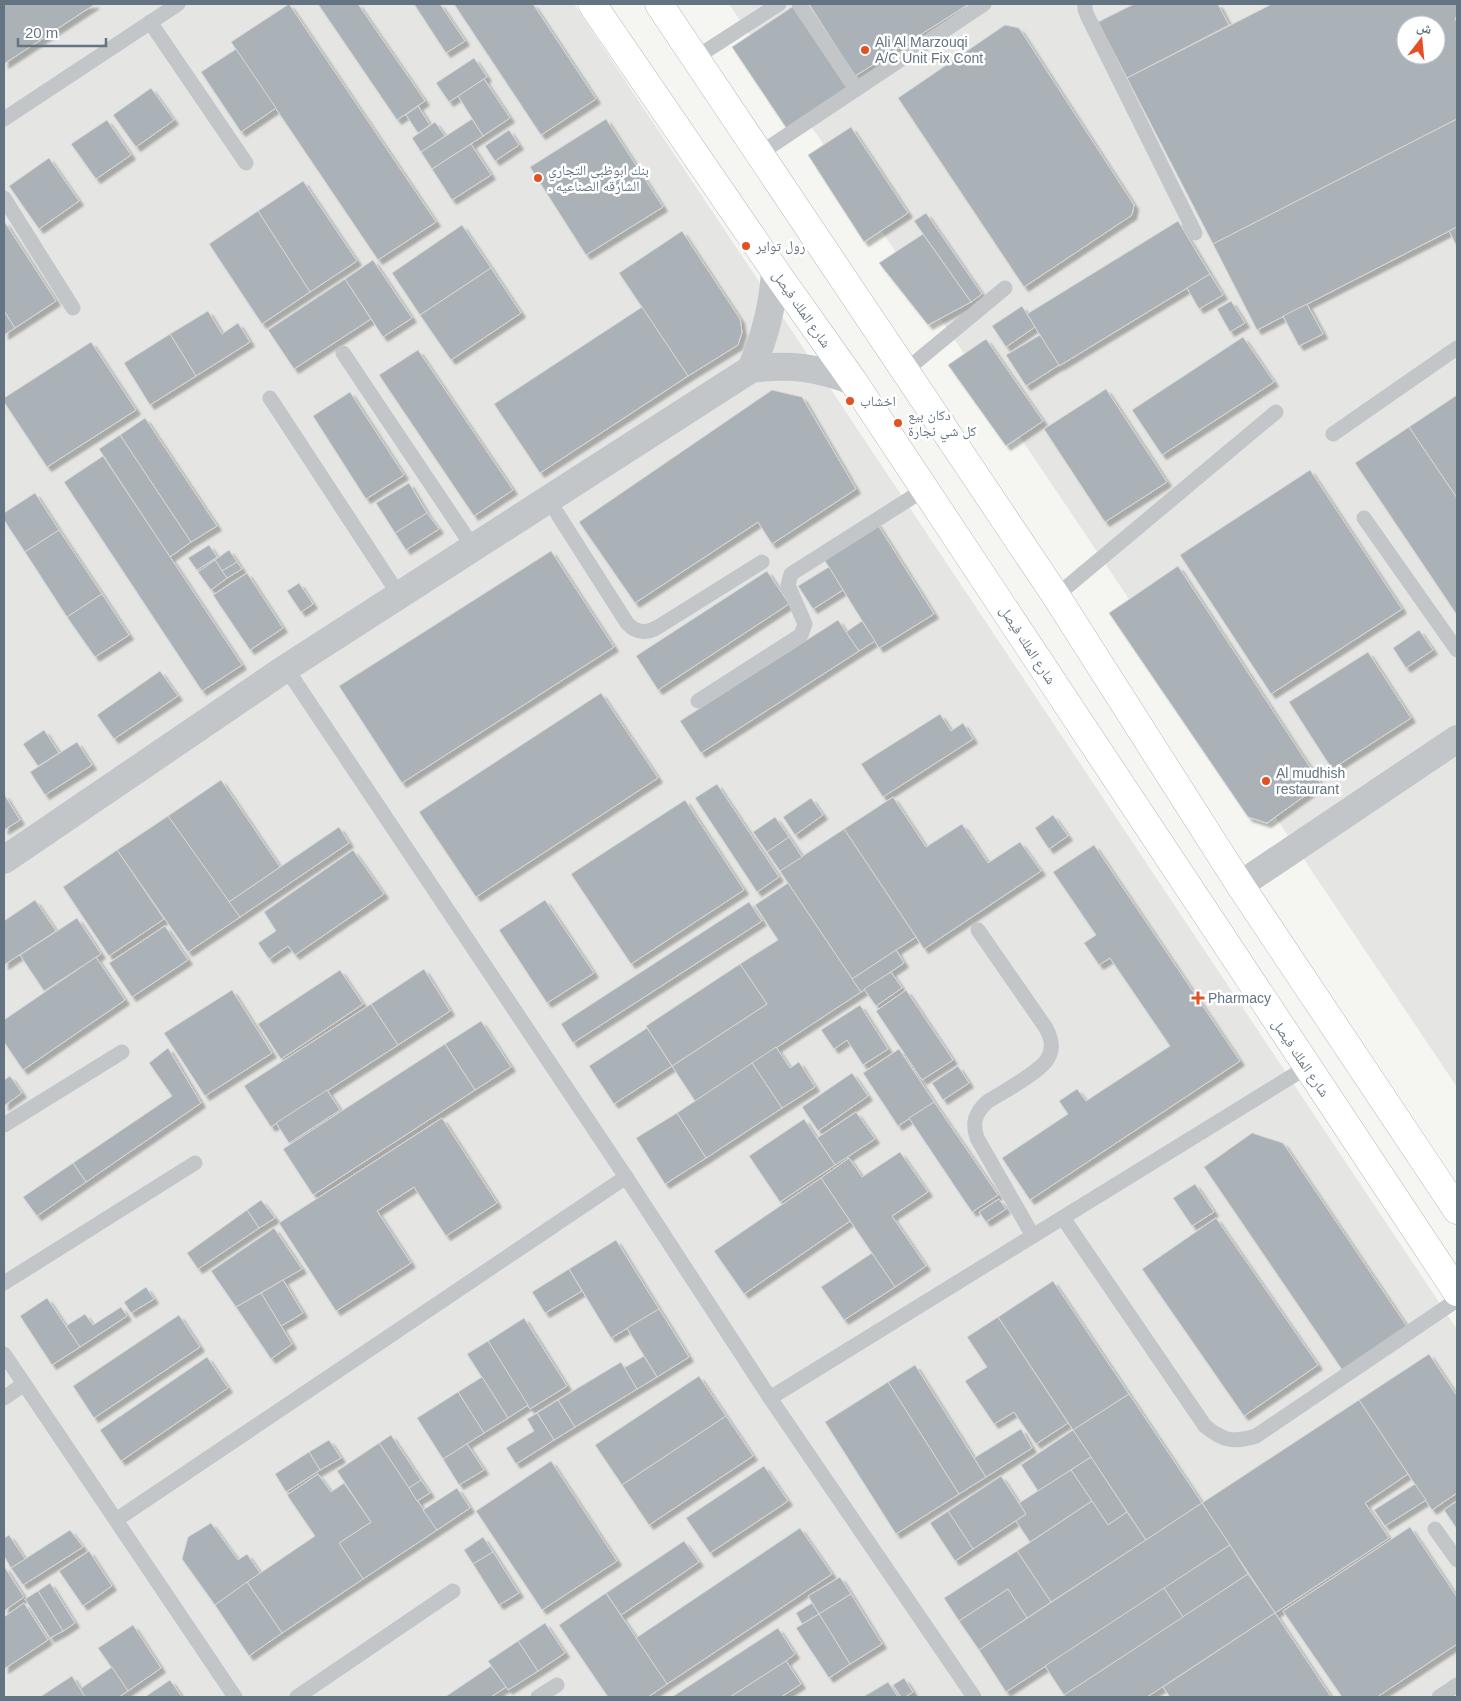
<svg xmlns="http://www.w3.org/2000/svg" width="1461" height="1701" viewBox="0 0 1461 1701" font-family="Arial,'Noto Naskh Arabic',sans-serif">
<style>
.built{fill:#e5e6e4;fill-rule:evenodd}
.building{fill:#abb2b7;stroke:#d6d6d4;fill-rule:evenodd;filter:url(#shadow)}
.lines{fill:none;stroke-linecap:round;stroke-linejoin:round}
.primary-casing{stroke:#b5b9bd;stroke-width:29}
.lane{stroke:#c2c6c9;stroke-width:15}
.street{stroke:#c2c6c9;stroke-width:28}
.primary{stroke:#fff;stroke-width:28}
.poi-dot{fill:#e35122;stroke:#fff;stroke-width:2}
.labels{text-anchor:middle;dominant-baseline:central;stroke-width:5;stroke-linejoin:round;paint-order:stroke}
.poi-label{font-size:14px;fill:#647482;stroke:#fff;text-anchor:start}
.street-label{font-size:14px;fill:#647482;stroke:#fff}
</style>
<defs>
<filter id="shadow"><feDropShadow dx="4.5" dy="4.5" stdDeviation="1" flood-color="#0004"/></filter>
</defs>
<rect width="100%" height="100%" fill="#f5f5f1"/>
<!-- built -->
<g class="built">
<path d="M4 4H574L1457 1329V1697H4Z"/>
<path d="M729 4H1457V1087ZM1406 25H1436V55H1406Z"/>
</g>
<!-- building -->
<g class="building">
<path d="M4 4H95L4 64Z"/>
<path d="M289 4 436 222 378 260 231 42Z"/>
<path d="M318 4H358L425 101 397 120Z"/>
<path d="M414 4H440L465 41 446 53Z"/>
<path d="M454 4H533L596 99 541 135Z"/>
<path d="M809 4H969L855 76Z"/>
<path d="M1134 4H1218L1229 25 1127 78 1098 22Z"/>
<path d="M1272 4H1457V17L1455 18 1457 23V119L1213 244 1127 78ZM1406 25H1436V55H1406Z"/>
<path d="M795 5 850 87 787 129 732 47Z"/>
<path d="M1005 25 1019 28 1134 205 1132 215 1024 287 898 98Z"/>
<path d="M236 49 276 108 241 132 201 72Z"/>
<path d="M474 58 487 77 449 102 436 83Z"/>
<path d="M484 79 510 118 483 136 458 96Z"/>
<path d="M151 88 174 120 136 147 113 115Z"/>
<path d="M418 106 430 125 418 133 406 115Z"/>
<path d="M472 119 483 136 432 169 421 152Z"/>
<path d="M606 119 663 207 586 255 530 167Z"/>
<path d="M1457 119V227L1257 330 1213 244Z"/>
<path d="M107 120 131 155 96 179 71 144Z"/>
<path d="M435 122 445 136 421 152 412 138Z"/>
<path d="M851 127 908 213 864 242 808 155Z"/>
<path d="M509 130 519 145 495 161 485 146Z"/>
<path d="M471 144 491 175 452 200 432 169Z"/>
<path d="M49 158 79 201 39 229 9 186Z"/>
<path d="M303 181 357 261 310 292 258 211Z"/>
<path d="M258 211 310 292 262 324 209 244Z"/>
<path d="M926 213 982 294 971 302 914 221Z"/>
<path d="M4 221 56 301 15 328 4 311Z"/>
<path d="M1178 221 1210 274 1059 366 1027 314Z"/>
<path d="M462 225 491 268 420 315 392 273Z"/>
<path d="M1457 227V247L1449 231Z"/>
<path d="M682 231 740 319 742 332 738 345 688 376 619 273Z"/>
<path d="M923 234 971 302 928 325 879 263Z"/>
<path d="M373 260 412 318 383 337 345 279Z"/>
<path d="M491 268 521 313 451 360 420 315Z"/>
<path d="M1210 274 1223 295 1199 309 1187 288Z"/>
<path d="M345 279 371 319 294 369 268 330Z"/>
<path d="M1231 301 1245 323 1230 332 1217 309Z"/>
<path d="M1307 304 1323 334 1299 346 1283 316Z"/>
<path d="M1022 306 1035 327 1006 347 992 326Z"/>
<path d="M642 307 688 376 540 473 494 404Z"/>
<path d="M4 311 15 328 4 335Z"/>
<path d="M208 311 222 334 238 323 250 342 196 376 170 334Z"/>
<path d="M170 334 196 376 150 405 124 363Z"/>
<path d="M1040 335 1059 365 1026 386 1006 355Z"/>
<path d="M1243 337 1274 382 1162 455 1132 410Z"/>
<path d="M986 339 1043 421 1006 446 948 365Z"/>
<path d="M91 342 136 410 47 467 4 402V398Z"/>
<path d="M418 350 513 490 474 516 379 375Z"/>
<path d="M1106 389 1167 482 1105 522 1044 429Z"/>
<path d="M772 390 802 397 856 489 772 544 758 522 635 603 579 522Z"/>
<path d="M350 392 404 475 366 499 313 416Z"/>
<path d="M1457 395V498L1409 427Z"/>
<path d="M145 418 217 526 191 542 120 435Z"/>
<path d="M1409 427 1457 498V615L1355 463Z"/>
<path d="M120 435 191 542 170 557 99 449Z"/>
<path d="M103 456 242 665 202 691 64 482Z"/>
<path d="M1310 470 1402 609 1271 694 1180 555Z"/>
<path d="M409 483 427 513 395 533 376 503Z"/>
<path d="M35 493 59 530 25 552 4 520V513Z"/>
<path d="M427 513 439 529 406 550 395 533Z"/>
<path d="M876 522 934 614 879 648 822 556Z"/>
<path d="M59 530 102 594 67 617 25 552Z"/>
<path d="M209 545 217 557 197 570 188 558Z"/>
<path d="M229 550 237 562 222 571 215 560Z"/>
<path d="M551 551 614 647 402 783 339 686Z"/>
<path d="M215 560 227 578 211 590 198 572Z"/>
<path d="M237 562 242 569 227 578 222 571Z"/>
<path d="M1178 566 1321 784 1267 823 1248 817 1109 613Z"/>
<path d="M829 567 843 590 813 609 798 586Z"/>
<path d="M767 571 789 604 658 690 636 656Z"/>
<path d="M247 573 283 628 250 650 213 595Z"/>
<path d="M299 583 313 604 301 612 287 591Z"/>
<path d="M102 594 129 635 95 657 67 617Z"/>
<path d="M838 620 859 651 701 753 680 721Z"/>
<path d="M862 621 875 641 859 651 846 632Z"/>
<path d="M1419 630 1433 650 1406 668 1393 648Z"/>
<path d="M1368 652 1411 718 1332 769 1289 702Z"/>
<path d="M160 671 178 696 114 739 97 715Z"/>
<path d="M601 693 658 778 476 897 419 812Z"/>
<path d="M940 714 951 731 963 723 973 739 883 797 861 764Z"/>
<path d="M44 730 59 753 38 766 23 744Z"/>
<path d="M77 742 92 765 45 795 30 772Z"/>
<path d="M221 780 280 867 229 902 168 816Z"/>
<path d="M717 784 779 877 757 892 695 798Z"/>
<path d="M4 794 20 820 4 830Z"/>
<path d="M893 797 926 847 962 824 988 863 1020 842 1041 871 924 949 844 829Z"/>
<path d="M811 798 823 815 795 835 783 817Z"/>
<path d="M685 800 744 890 631 964 571 874Z"/>
<path d="M1053 815 1068 836 1049 849 1035 828Z"/>
<path d="M168 816 240 917 188 952 117 850Z"/>
<path d="M775 817 789 837 767 852 753 832Z"/>
<path d="M339 827 349 843 240 917 229 902Z"/>
<path d="M844 829 916 937 852 979 780 871Z"/>
<path d="M789 837 802 857 780 871 767 852Z"/>
<path d="M1094 845 1240 1061 1030 1200 1002 1158 1068 1114 1059 1101 1077 1089 1086 1101 1170 1046 1110 958 1099 965 1084 943 1096 935 1053 872Z"/>
<path d="M117 850 164 919 109 956 63 887Z"/>
<path d="M353 850 384 894 295 955 288 946 269 959 258 943 276 931 264 912Z"/>
<path d="M788 883 861 992 695 1101 672 1066 767 1004 740 964 778 940 755 905Z"/>
<path d="M35 900 56 931 4 965V921Z"/>
<path d="M545 900 594 973 547 1003 499 930Z"/>
<path d="M749 902 762 921 573 1043 561 1024Z"/>
<path d="M77 918 101 954 44 991 20 955Z"/>
<path d="M165 926 188 960 132 997 109 963Z"/>
<path d="M896 950 904 963 861 992 852 979Z"/>
<path d="M96 957 125 1000 23 1070 4 1042V1020Z"/>
<path d="M740 964 767 1004 672 1066 646 1026Z"/>
<path d="M424 969 450 1011 398 1045 371 1004Z"/>
<path d="M340 970 363 1004 281 1059 258 1024Z"/>
<path d="M891 972 902 988 876 1006 864 989Z"/>
<path d="M232 990 272 1053 205 1096 164 1033Z"/>
<path d="M906 990 953 1060 922 1080 876 1011Z"/>
<path d="M371 1004 398 1045 271 1127 244 1086Z"/>
<path d="M860 1005 888 1049 863 1065 847 1040 834 1049 821 1030Z"/>
<path d="M481 1021 511 1067 475 1090 445 1044Z"/>
<path d="M647 1028 672 1066 614 1104 589 1066Z"/>
<path d="M445 1044 475 1090 313 1195 283 1149Z"/>
<path d="M776 1047 790 1068 799 1062 815 1087 782 1108 752 1063Z"/>
<path d="M168 1048 201 1103 86 1182 73 1163 172 1096 149 1063Z"/>
<path d="M899 1049 934 1102 898 1126 863 1073Z"/>
<path d="M752 1063 782 1108 706 1158 677 1113Z"/>
<path d="M958 1066 969 1083 943 1100 932 1083Z"/>
<path d="M852 1073 868 1096 818 1131 802 1107Z"/>
<path d="M10 1076 22 1093 4 1106V1080Z"/>
<path d="M327 1090 340 1110 289 1143 276 1123Z"/>
<path d="M934 1102 998 1195 972 1212 909 1118Z"/>
<path d="M856 1112 875 1139 835 1165 817 1138Z"/>
<path d="M677 1113 706 1158 665 1184 636 1138Z"/>
<path d="M442 1118 497 1203 446 1236 414 1187 377 1211 411 1263 336 1311 279 1223Z"/>
<path d="M804 1119 835 1165 780 1202 749 1156Z"/>
<path d="M1252 1133 1283 1143 1410 1331 1345 1374 1204 1167Z"/>
<path d="M900 1152 928 1192 892 1216 926 1266 895 1287 821 1178 849 1158 862 1177Z"/>
<path d="M73 1163 86 1182 37 1216 23 1197Z"/>
<path d="M821 1178 850 1221 744 1294 714 1251Z"/>
<path d="M1195 1184 1214 1212 1192 1226 1173 1198Z"/>
<path d="M999 1199 1006 1209 986 1222 979 1212Z"/>
<path d="M261 1200 275 1218 259 1228 247 1210Z"/>
<path d="M247 1210 259 1228 198 1269 187 1253Z"/>
<path d="M1216 1218 1318 1365 1244 1416 1142 1269Z"/>
<path d="M274 1228 302 1269 236 1307 211 1271Z"/>
<path d="M616 1240 659 1309 611 1338 569 1269Z"/>
<path d="M872 1253 895 1287 844 1320 821 1287Z"/>
<path d="M569 1269 582 1291 545 1313 532 1292Z"/>
<path d="M283 1280 303 1313 281 1326 261 1293Z"/>
<path d="M1053 1281 1129 1394 1073 1430 998 1317Z"/>
<path d="M146 1287 154 1299 131 1313 124 1302Z"/>
<path d="M261 1293 292 1344 271 1359 236 1307Z"/>
<path d="M47 1298 80 1347 52 1365 20 1316Z"/>
<path d="M121 1307 127 1316 80 1347 66 1326 85 1314 93 1325Z"/>
<path d="M659 1309 689 1357 657 1377 627 1328Z"/>
<path d="M179 1315 200 1347 94 1418 73 1386Z"/>
<path d="M998 1317 1068 1423 1036 1444 1014 1412 994 1424 965 1381 987 1367 967 1337Z"/>
<path d="M524 1318 567 1386 530 1409 488 1341Z"/>
<path d="M488 1341 528 1405 508 1418 467 1354Z"/>
<path d="M1429 1354 1457 1396V1493L1432 1510 1359 1400Z"/>
<path d="M644 1356 657 1377 637 1389 624 1368Z"/>
<path d="M207 1357 228 1388 121 1461 100 1430Z"/>
<path d="M621 1362 637 1389 575 1427 558 1400Z"/>
<path d="M915 1365 986 1477 959 1494 888 1382Z"/>
<path d="M699 1376 726 1416 622 1485 595 1445Z"/>
<path d="M482 1377 508 1418 484 1433 458 1392Z"/>
<path d="M888 1382 959 1494 896 1534 825 1422Z"/>
<path d="M458 1392 484 1433 443 1459 417 1418Z"/>
<path d="M1129 1394 1202 1503 1146 1540 1073 1430Z"/>
<path d="M558 1400 575 1427 554 1440 537 1413Z"/>
<path d="M1359 1400 1408 1474 1365 1503 1389 1538 1275 1613 1202 1503Z"/>
<path d="M537 1413 554 1440 516 1464 506 1448 534 1431 527 1419Z"/>
<path d="M726 1416 753 1456 649 1525 622 1485Z"/>
<path d="M1021 1429 1032 1448 986 1477 974 1458Z"/>
<path d="M1073 1430 1091 1457 1038 1491 1021 1465Z"/>
<path d="M391 1435 421 1480 409 1488 379 1443Z"/>
<path d="M329 1440 341 1458 320 1470 309 1452Z"/>
<path d="M379 1443 437 1530 363 1579 339 1543 371 1522 337 1471Z"/>
<path d="M467 1444 484 1470 459 1485 443 1459Z"/>
<path d="M309 1452 320 1470 286 1492 275 1474Z"/>
<path d="M1091 1457 1127 1512 1108 1525 1071 1470Z"/>
<path d="M551 1461 617 1561 542 1610 476 1511Z"/>
<path d="M764 1466 788 1501 710 1553 686 1518Z"/>
<path d="M1071 1470 1092 1501 1030 1542 1016 1521 1026 1514 1019 1503Z"/>
<path d="M318 1474 331 1492 344 1483 371 1522 339 1543 363 1579 282 1633 247 1582 315 1536 287 1495Z"/>
<path d="M1001 1476 1026 1514 973 1549 948 1511Z"/>
<path d="M421 1480 430 1493 417 1501 409 1488Z"/>
<path d="M1415 1484 1426 1500 1385 1526 1374 1510Z"/>
<path d="M457 1488 470 1508 437 1530 423 1510Z"/>
<path d="M1092 1501 1108 1525 1127 1512 1146 1540 1051 1602 1017 1551Z"/>
<path d="M1457 1501V1529L1444 1510Z"/>
<path d="M1202 1503 1230 1545 1006 1692 979 1650Z"/>
<path d="M948 1511 973 1549 955 1561 930 1523Z"/>
<path d="M211 1523 238 1560 247 1554 260 1573 215 1605 182 1559 188 1537Z"/>
<path d="M1410 1527 1457 1597V1644L1377 1697H1342L1283 1611Z"/>
<path d="M800 1528 832 1574 667 1684 636 1638Z"/>
<path d="M70 1530 83 1547 23 1585 11 1568Z"/>
<path d="M9 1535 25 1559 11 1568 4 1556V1538Z"/>
<path d="M483 1537 493 1552 473 1564 464 1550Z"/>
<path d="M684 1541 699 1562 621 1615 606 1593Z"/>
<path d="M1230 1545 1248 1574 1183 1617 1164 1588Z"/>
<path d="M89 1551 112 1586 83 1606 59 1571Z"/>
<path d="M1017 1551 1051 1602 1027 1618 1008 1589 959 1621 944 1598Z"/>
<path d="M493 1552 519 1593 499 1605 473 1564Z"/>
<path d="M4 1566 24 1597 4 1611Z"/>
<path d="M1248 1574 1275 1613 1147 1697H1066L1064 1695Z"/>
<path d="M840 1577 851 1594 819 1614 808 1596Z"/>
<path d="M247 1582 282 1633 249 1656 215 1605Z"/>
<path d="M50 1583 75 1623 63 1631 38 1591Z"/>
<path d="M1164 1588 1183 1617 1064 1695 1045 1666Z"/>
<path d="M1008 1589 1027 1618 979 1650 959 1621Z"/>
<path d="M38 1591 63 1631 50 1638 25 1599Z"/>
<path d="M606 1593 667 1684 648 1697H608L559 1625Z"/>
<path d="M851 1594 882 1644 850 1664 819 1614Z"/>
<path d="M24 1603 48 1640 4 1669V1617Z"/>
<path d="M812 1603 819 1614 802 1624 796 1613Z"/>
<path d="M1275 1613 1331 1697H1170L1163 1687Z"/>
<path d="M819 1614 850 1664 829 1678 796 1628Z"/>
<path d="M545 1623 565 1653 538 1671 518 1641Z"/>
<path d="M133 1625 161 1668 128 1691 98 1648Z"/>
<path d="M778 1628 795 1654 786 1661 730 1697H672Z"/>
<path d="M518 1641 538 1671 508 1690 488 1661Z"/>
<path d="M786 1661 801 1684 781 1697H730Z"/>
<path d="M491 1666 506 1687 491 1697H445Z"/>
<path d="M112 1667 128 1691 119 1697H85L80 1689Z"/>
<path d="M72 1676 85 1697H40Z"/>
<path d="M904 1678 913 1692 905 1697H901L893 1685Z"/>
<path d="M170 1680 182 1697H145Z"/>
<path d="M888 1682 898 1697H863Z"/>
</g>
<g class="lines">
<!-- primary casing -->
<g class="primary-casing">
<g id="primary">
<path d="M592 4 775 271 853 381 1457 1292"/>
<path d="M659 4 1056 596 1240 885 1457 1210"/>
</g>
</g>
<!-- lane -->
<g class="lane">
<path d="M799 4 856 89"/>
<path d="M1085 4V9L1087 15 1195 233"/>
<path d="M150 22 246 163"/>
<path d="M695 58 779 4"/>
<path d="M4 119 178 4"/>
<path d="M759 154 984 4"/>
<path d="M4 198 73 308"/>
<path d="M343 353 473 547"/>
<path d="M905 371 1005 288"/>
<path d="M270 398 399 595"/>
<path d="M1333 434 1457 348"/>
<path d="M548 499 627 623C636 633 646 634 658 627L762 562"/>
<path d="M1364 518 1457 650"/>
<path d="M1056 596 1276 412"/>
<path d="M286 668 626 1177 770 1398 974 1697"/>
<path d="M698 701 801 635 805 624 788 585 791 574 925 489"/>
<path d="M978 930 1046 1028C1051 1038 1054 1047 1048 1058 1042 1071 1001 1093 987 1102 975 1113 972 1123 977 1138L1033 1236"/>
<path d="M4 1125 122 1052"/>
<path d="M1063 1218 1205 1426C1223 1441 1234 1443 1256 1436L1457 1300"/>
<path d="M4 1283 195 1163"/>
<path d="M4 1354 235 1697"/>
<path d="M4 1398 24 1384"/>
<path d="M770 1398 1307 1067"/>
<path d="M116 1520 626 1177"/>
<path d="M1435 1529 1457 1560"/>
<path d="M297 1697 453 1591"/>
<path d="M538 1697 557 1685"/>
<path d="M1439 1697 1457 1685"/>
</g>
<!-- street -->
<g class="street">
<path d="M751 369C765 337 773 306 775 271"/>
<path d="M4 860 286 668 751 369C791 364 815 367 853 381"/>
<path d="M1240 885 1457 739"/>
</g>
<!-- primary -->
<use href="#primary" class="primary"/>
</g>
<!-- markers -->
<g class="poi-dot">
<circle cx="865" cy="50" r="5"/>
<circle cx="538" cy="178" r="5"/>
<circle cx="746" cy="246" r="5"/>
<circle cx="850" cy="401" r="5"/>
<circle cx="898" cy="423" r="5"/>
<circle cx="1266" cy="781" r="5"/>
<path d="M1195.5 990.5h5v5h5v5h-5v5h-5v-5h-5v-5h5z"/>
</g>
<g class="labels">
<!-- poi labels -->
<g class="poi-label">
<text x="875" y="42">Ali Al Marzouqi<tspan x="875" dy="16">A/C Unit Fix Cont</tspan></text>
<text x="548" y="170">بنك ابوظبي التجاري<tspan x="548" dy="16">. الشارقه الصناعيه</tspan></text>
<text x="756" y="246">رول تواير</text>
<text x="860" y="401">اخشاب</text>
<text x="908" y="415">دكان بيع<tspan x="908" dy="16">كل شي نجارة</tspan></text>
<text x="1276" y="773">Al mudhish<tspan x="1276" dy="16">restaurant</tspan></text>
<text x="1208" y="998">Pharmacy</text>
</g>
<!-- street labels -->
<g class="street-label">
<text transform="translate(802 309) rotate(55)">شارع الملك فيصل</text>
<text transform="translate(1028 645) rotate(57)">شارع الملك فيصل</text>
<text transform="translate(1301 1058) rotate(56)">شارع الملك فيصل</text>
</g>
</g>
<!-- border -->
<rect width="1461" height="1701" fill="none" stroke="#647482" stroke-width="10"/>
<!-- north arrow -->
<g transform="translate(1421 40) rotate(16)"><circle r="24" fill="#ffffff" stroke="#c1c7cd"/>
<path d="M0-4L9 19L0 12L-9 19Z" fill="#e35122"/>
<text y="-8" font-size="14" font-weight="bold" text-anchor="middle" fill="#647482">ش</text>
</g>
<!-- scale -->
<path d="M18 38v8h88v-8" fill="none" stroke="#647482" stroke-width="2.5"/>
<text x="25" y="38" font-size="15" fill="#647482" stroke="#ffffff" stroke-width="4" paint-order="stroke">20 m</text>
</svg>
